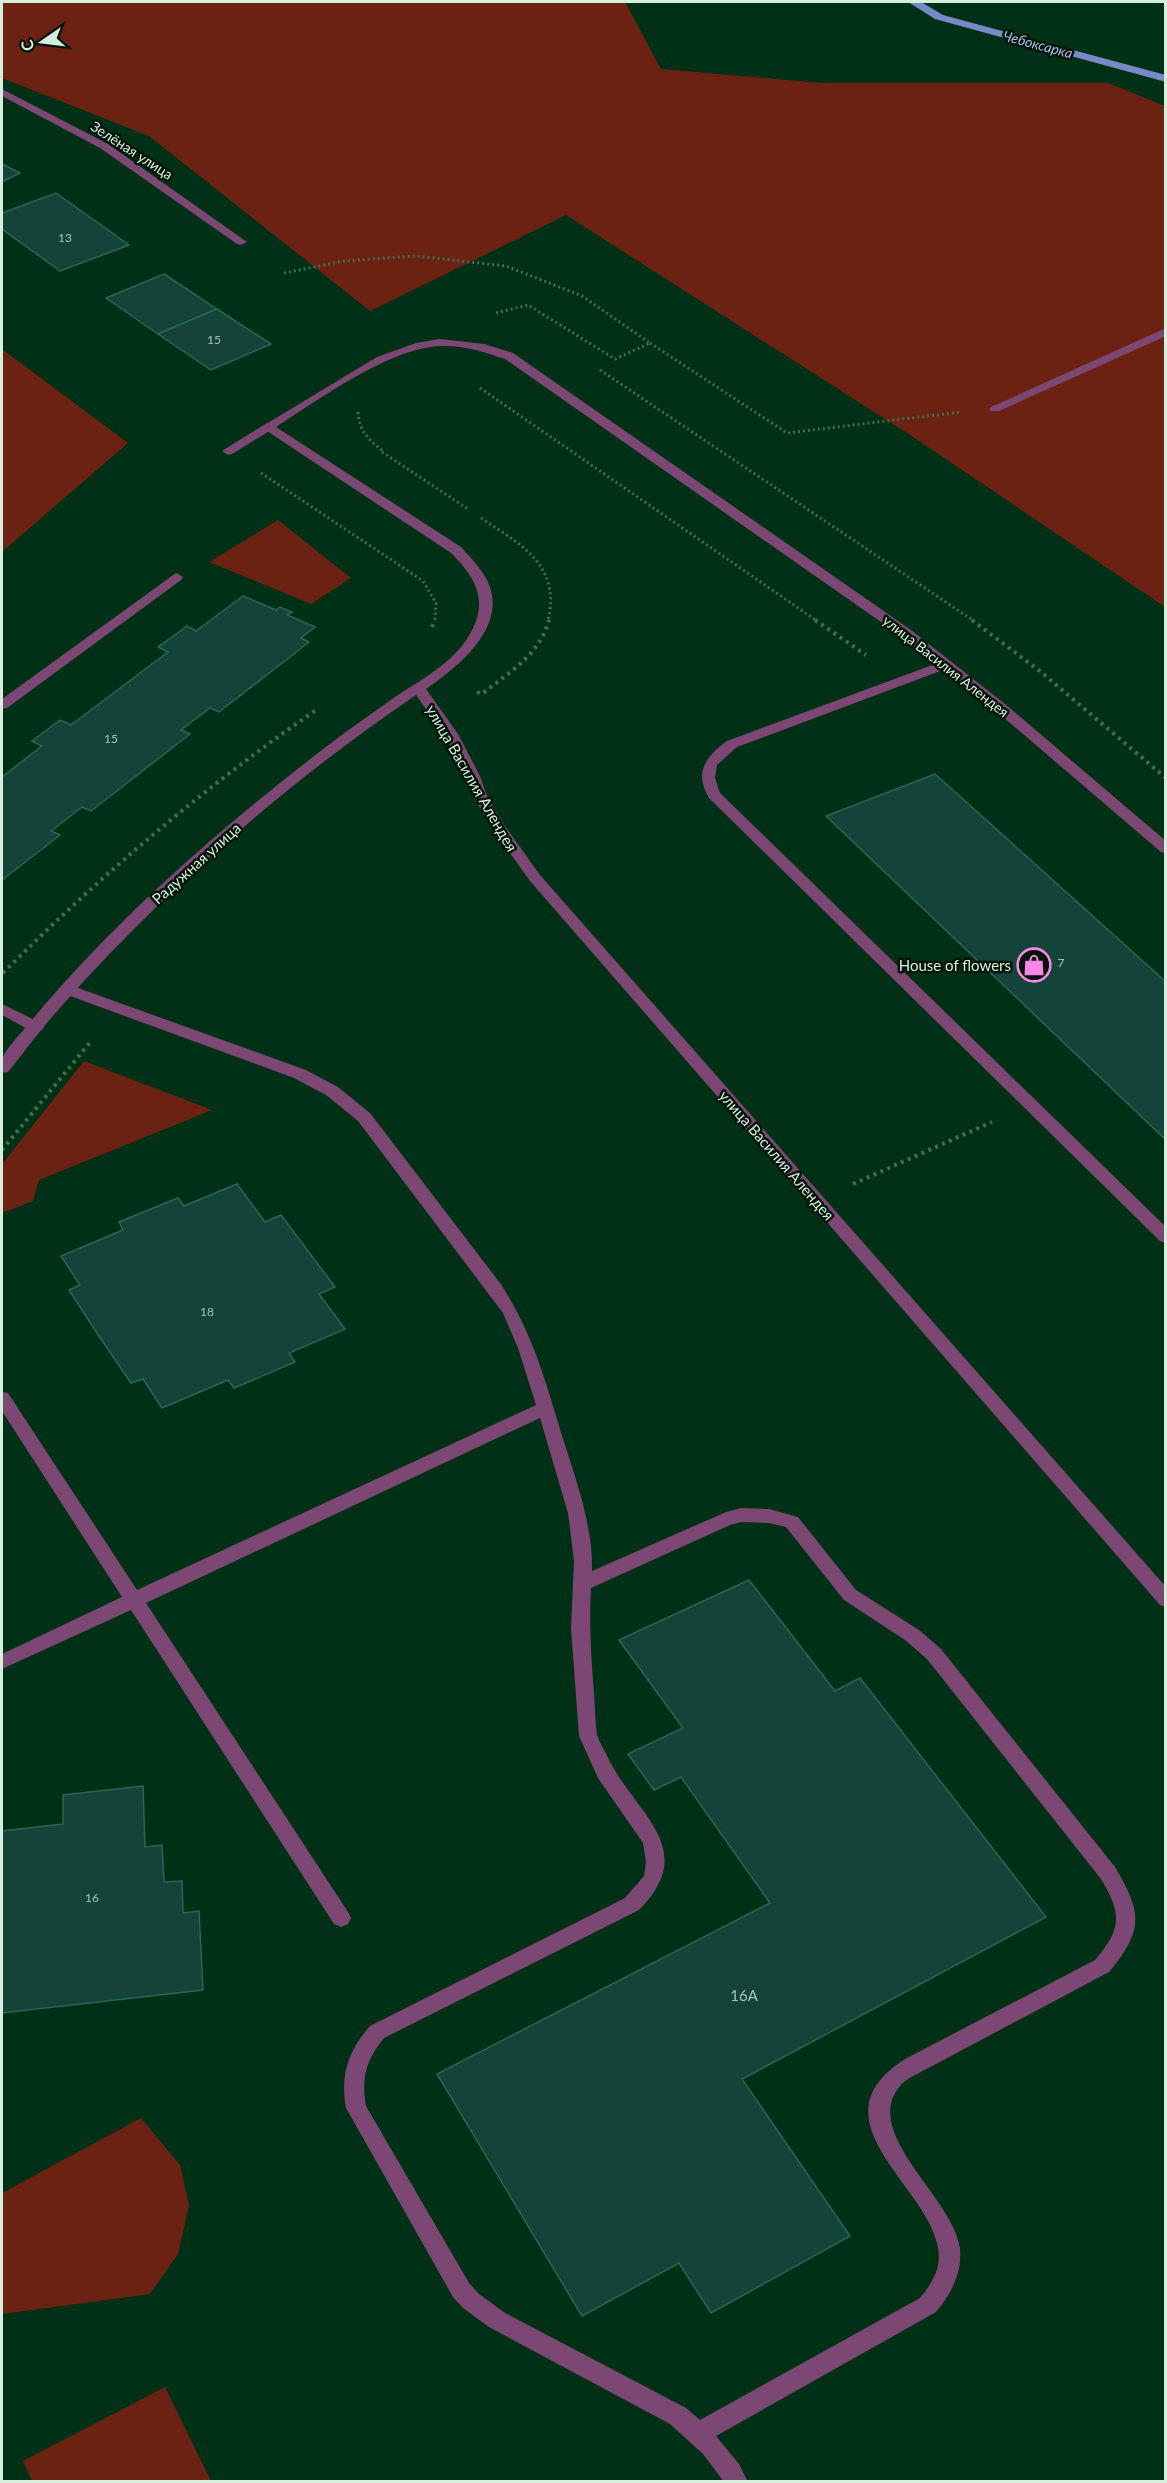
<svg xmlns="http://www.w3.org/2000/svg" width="1167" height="2483" viewBox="0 0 1167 2483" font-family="Lato,sans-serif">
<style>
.green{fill:#6c2212}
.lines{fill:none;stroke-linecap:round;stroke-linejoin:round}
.stream{fill:#788ac5;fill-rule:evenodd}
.building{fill:#144439;stroke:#286757;stroke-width:1.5}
.path-far1{stroke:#436c54;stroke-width:3;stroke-dasharray:2 3;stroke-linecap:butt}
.path{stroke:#436c54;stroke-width:4;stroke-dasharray:3 4.5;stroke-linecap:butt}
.service{fill:#7c4873;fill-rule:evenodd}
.minor{fill:#7c4873;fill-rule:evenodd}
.labels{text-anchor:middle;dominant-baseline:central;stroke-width:5;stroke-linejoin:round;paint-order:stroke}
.number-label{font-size:12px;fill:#a6c4b4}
.far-water-label{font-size:14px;font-style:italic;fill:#b2beee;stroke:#031509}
.far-street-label{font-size:14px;fill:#d6efdd;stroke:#031509}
.street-label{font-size:15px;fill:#d6efdd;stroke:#031509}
.poi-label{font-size:15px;fill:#d6efdd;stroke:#031509;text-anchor:end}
.near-number-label{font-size:15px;fill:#a6c4b4}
</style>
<rect width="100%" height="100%" fill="#003116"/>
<!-- green -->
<g class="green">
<path d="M2 2H625L661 69 821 83H1108L1165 106V607L910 435 566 215 370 311 149 136 2 78Z"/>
<path d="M2 349 128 443 2 552Z"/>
<path d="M278 520 351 578 311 604 209 562Z"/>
<path d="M84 1061 212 1110 39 1180 33 1201 2 1213V1164Z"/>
<path d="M141 2118 180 2165 189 2206 178 2254 150 2294 2 2314V2193Z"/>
<path d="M165 2387 211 2481H32L23 2461Z"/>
</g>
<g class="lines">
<!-- stream -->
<path class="stream" d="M908 2H921L943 15 1166 75V82L935 19Z"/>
</g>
<!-- building -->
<g class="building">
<path d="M2 164 20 173 2 182Z"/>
<path d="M56 193 129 245 60 271 2 229V213Z"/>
<path d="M164 274 217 309 158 334 106 298Z"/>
<path d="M217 309 271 344 211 370 158 334Z"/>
<path d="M243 596 276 610 280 607 292 612 287 615 315 627 301 638 309 642 219 712 210 708 181 730 190 734 91 811 82 807 51 831 60 835 2 880V777L42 746 32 741 60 720 71 725 168 652 158 647 172 637 187 626 196 631Z"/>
<path d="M935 774 1166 982V1140L826 816Z"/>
<path d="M237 1184 265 1222 281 1215 335 1287 319 1294 345 1329 289 1353 295 1362 234 1388 228 1380 162 1408 143 1379 131 1383 99 1336 69 1290 80 1285 61 1256 123 1230 119 1222 178 1198 184 1206Z"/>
<path d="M749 1580 835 1691 860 1678 1046 1917 742 2079 850 2236 711 2313 679 2263 582 2316 437 2074 770 1903 681 1777 654 1790 628 1754 683 1728 619 1640Z"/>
<path d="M143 1786 145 1847 162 1845 164 1882 182 1881 183 1913 199 1911 203 1990 2 2013V1831L63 1824V1795Z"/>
</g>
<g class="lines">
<!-- path-far1 -->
<g class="path-far1">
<path d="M284 273 344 261 416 256 506 266 582 296 650 343 615 359 528 305 496 313"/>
<path d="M650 343 787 433 961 412"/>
<path d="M600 370 974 621"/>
<path d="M480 388 817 621"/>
<path d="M358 412C359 431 369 440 383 451"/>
<path d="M382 452 468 509"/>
<path d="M261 473 423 581 436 603 435 621"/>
<path d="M481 518C521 545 561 564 548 621"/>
</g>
<!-- path -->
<g class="path">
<path d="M815 620 866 655"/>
<path d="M972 620 1041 672 1166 778"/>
<path d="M432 627 435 620"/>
<path d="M477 692 482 694C509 672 539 656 549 620"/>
<path d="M3 973C100 876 203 788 316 710"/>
<path d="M2 1150 92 1040"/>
<path d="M853 1184 992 1122"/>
</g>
<!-- service -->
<g class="service">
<path d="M1166 328V336L999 411H991L989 408Z"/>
<path d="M267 423 271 424 273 427 271 430 232 454 228 455 222 451Z"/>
<path d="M176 573 183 577 181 580 7 708 2 709V699Z"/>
<path d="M946 660 953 664 951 667 737 747 717 765 715 778 720 793 1166 1227V1243L1160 1241 709 798C694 773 705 757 727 741Z"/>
<path d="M67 984 306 1070 338 1087 370 1113 500 1283C534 1334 547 1387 565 1445 578 1486 593 1528 592 1571L726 1512 742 1508 769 1509 798 1517 856 1590 919 1630 941 1649 1115 1867C1142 1912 1144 1930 1109 1972L919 2073C913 2076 905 2080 900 2086 860 2133 955 2199 960 2249 962 2274 951 2294 936 2312L716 2436 739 2464 748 2482H724L703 2454 670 2424 489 2327 463 2308 453 2297 346 2108C340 2075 348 2051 370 2026L625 1898 644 1876 646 1862 643 1843 598 1778 579 1736 571 1628 574 1561 568 1513 540 1418 146 1603 348 1912 351 1918 348 1924 341 1927 334 1924 131 1610 2 1669V1654L122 1597 2 1411V1392L8 1393 137 1590 536 1405 518 1348 503 1313 358 1121 326 1095 294 1078 62 993 59 989 62 985ZM742 1522 769 1523 786 1527 844 1600 905 1640 927 1659 1101 1879C1122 1914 1122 1928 1095 1960L905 2059C812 2118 923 2183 937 2243 943 2265 934 2281 920 2298L700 2420 686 2408 505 2313 479 2294 469 2283 366 2106C361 2078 366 2060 384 2038L639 1910C701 1848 634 1813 607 1756 604 1749 599 1742 597 1735 595 1721 595 1707 594 1693 591 1658 589 1623 591 1588L730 1525Z"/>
<path d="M2 1004 41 1023 44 1027 41 1031H31L2 1015Z"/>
</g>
<!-- minor -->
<g class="minor">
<path d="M2 89 108 144 247 242 241 245 237 244 100 148 2 96Z"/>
<path d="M440 339 484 344 513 353 911 630 1005 704 1166 841V853L1161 852 995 710 901 636 505 359C484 352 464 345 441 346 389 348 320 399 276 427L461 547C470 557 481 568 487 580 510 626 458 667 426 689L458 734 480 776 487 796 505 826 540 875 1166 1587V1607L1160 1605 530 881 492 828 473 796 466 776 444 735 416 695C288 782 169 886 66 1001 45 1024 27 1048 8 1072L2 1073C2 1069 1 1063 2 1060 4 1050 25 1029 32 1020 119 915 234 816 343 734 360 722 378 709 395 697 425 677 463 658 476 621 486 593 470 572 451 553L261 427 377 357 416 343Z"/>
</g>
</g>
<!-- icons -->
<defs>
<g id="shop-ring" transform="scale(1.725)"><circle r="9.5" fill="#031509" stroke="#fa87e7" stroke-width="1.5"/><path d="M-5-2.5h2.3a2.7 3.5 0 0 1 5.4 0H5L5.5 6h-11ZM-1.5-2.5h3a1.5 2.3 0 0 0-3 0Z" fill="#fa87e7"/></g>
</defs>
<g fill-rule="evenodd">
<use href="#shop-ring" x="1034" y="965"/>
</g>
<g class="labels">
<!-- number labels -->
<g class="number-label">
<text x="65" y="237">13</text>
<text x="214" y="339">15</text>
<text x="111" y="738">15</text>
<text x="1061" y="962">7</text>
<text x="207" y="1311">18</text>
<text x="92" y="1897">16</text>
</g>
<!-- far-water labels -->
<g class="far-water-label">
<text transform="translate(1038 44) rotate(15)">Чебоксарка</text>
</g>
<!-- far-street labels -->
<g class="far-street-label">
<text transform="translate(132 150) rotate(33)">Зелёная улица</text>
<text transform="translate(946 666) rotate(38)">улица Василия Алендея</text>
</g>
<!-- street labels -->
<g class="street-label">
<text transform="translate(472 778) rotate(60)">улица Василия Алендея</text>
<text transform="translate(196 863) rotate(-42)">Радужная улица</text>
<text transform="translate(777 1155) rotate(49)">улица Василия Алендея</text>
</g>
<!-- poi labels -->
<g class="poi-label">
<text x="1011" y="965">House of flowers</text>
</g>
<!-- near-number labels -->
<g class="near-number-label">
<text x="744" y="1995">16А</text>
</g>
</g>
<!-- border -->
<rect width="1167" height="2483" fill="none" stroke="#d6efdd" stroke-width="6"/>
<!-- north arrow -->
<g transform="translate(42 42) rotate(256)" stroke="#031509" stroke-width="4.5" paint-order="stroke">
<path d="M0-4.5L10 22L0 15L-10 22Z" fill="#d6efdd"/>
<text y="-9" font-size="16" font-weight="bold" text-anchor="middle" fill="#d6efdd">С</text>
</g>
</svg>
